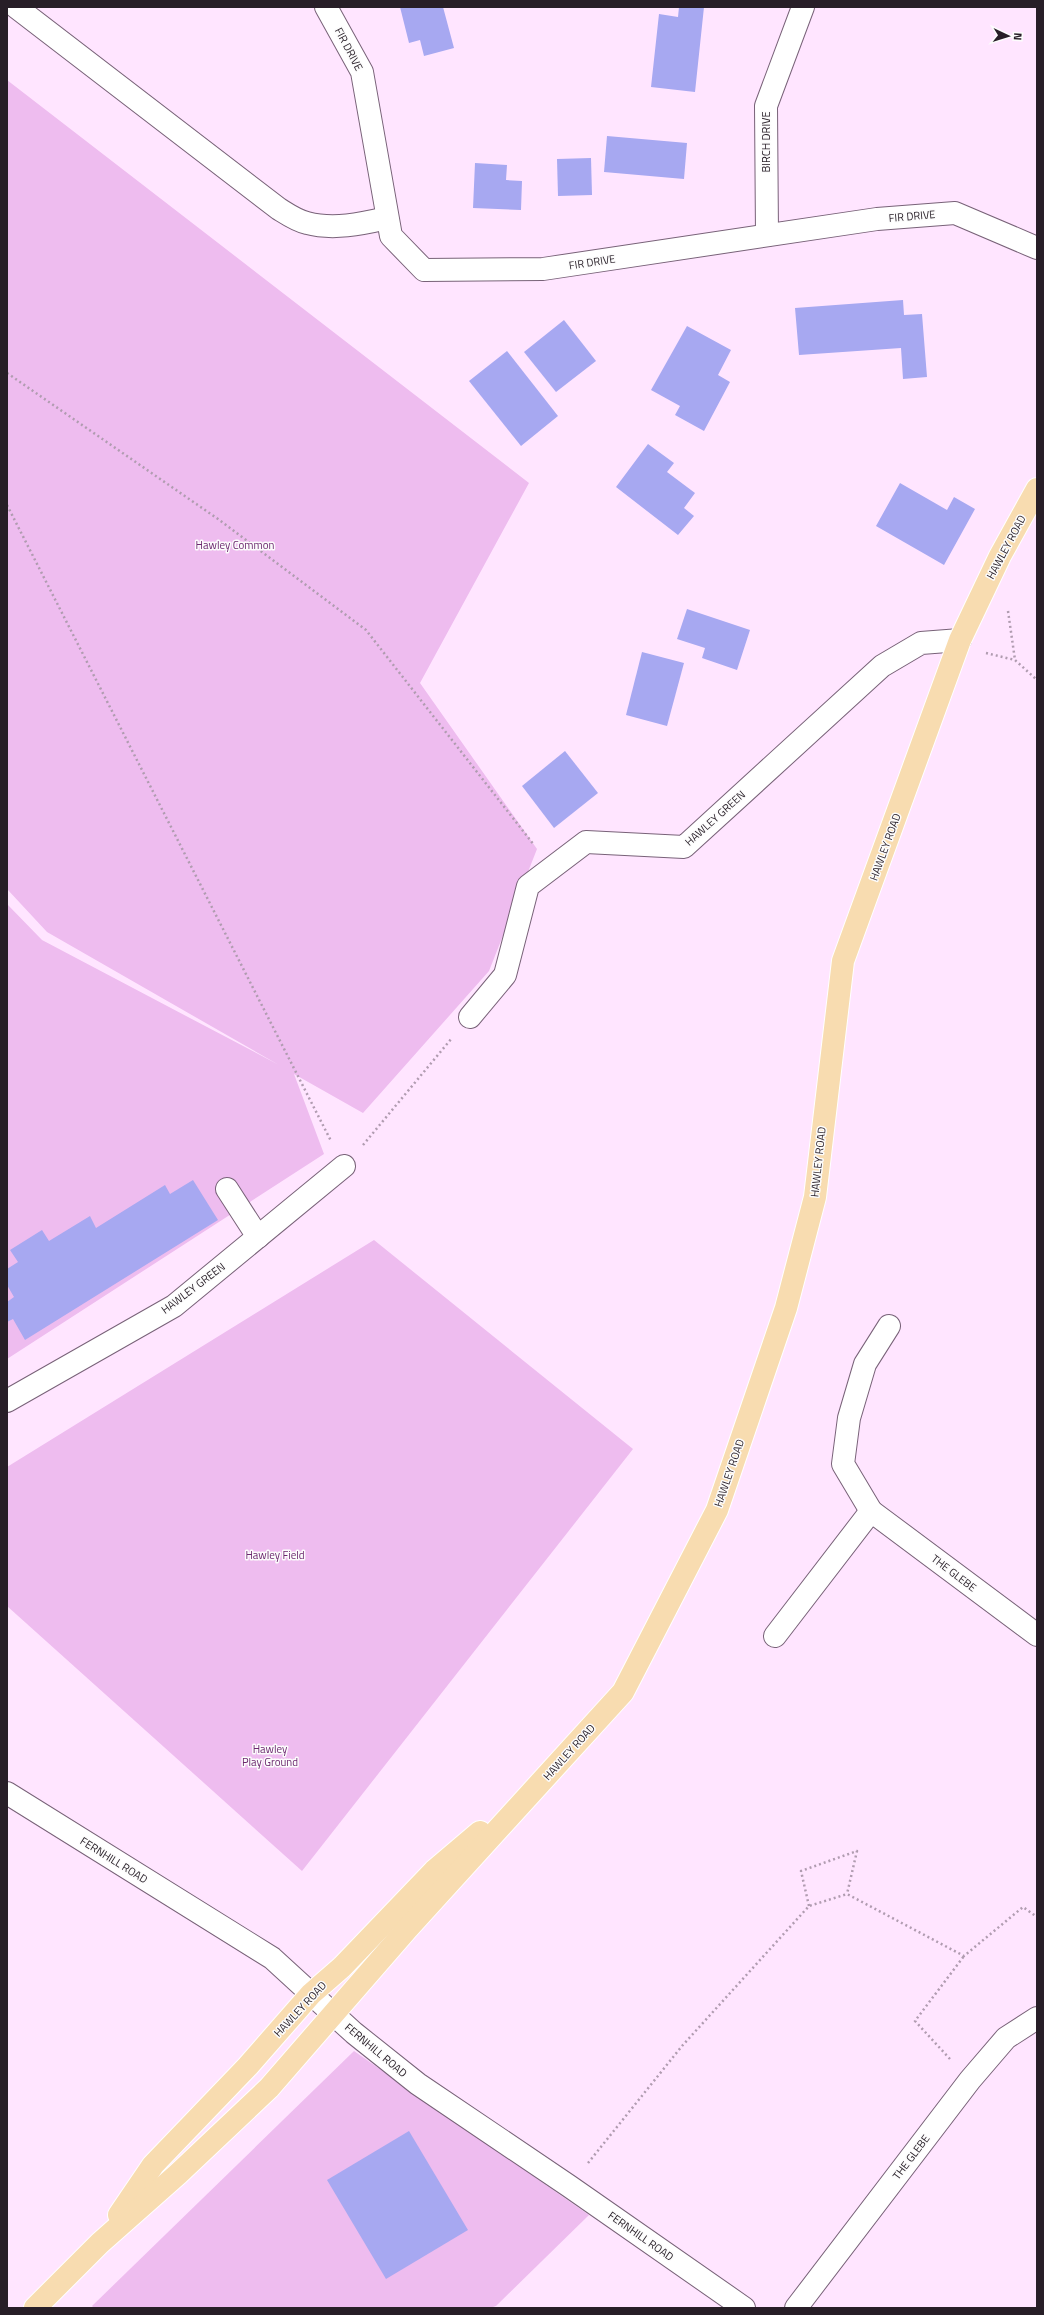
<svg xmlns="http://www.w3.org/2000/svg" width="1044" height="2315" viewBox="0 0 1044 2315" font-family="'Titillium Web',sans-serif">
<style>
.green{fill:#eebcef}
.building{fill:#a7a8f1}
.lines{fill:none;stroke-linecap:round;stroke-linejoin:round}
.minor-casing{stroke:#786278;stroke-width:24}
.major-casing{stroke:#fff;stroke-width:24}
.path{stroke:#b09cb0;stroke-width:2.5;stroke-dasharray:2 3;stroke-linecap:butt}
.minor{stroke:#fff;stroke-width:22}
.major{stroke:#f8dcb0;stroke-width:22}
.labels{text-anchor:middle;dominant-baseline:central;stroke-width:3;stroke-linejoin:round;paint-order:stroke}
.street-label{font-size:11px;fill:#271e27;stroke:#fcfcfc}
.park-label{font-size:11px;fill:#6b276e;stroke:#fcfcfc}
</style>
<rect width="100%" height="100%" fill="#ffe5ff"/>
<!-- green -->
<g class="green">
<path d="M7 80 529 483 420 683 537 849 489 971 363 1113 294 1074 324 1154 7 1359V904L42 940 279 1065 47 932 7 889Z"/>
<path d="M374 1240 633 1449 302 1871 7 1606V1467Z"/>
<path d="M354 2051 589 2215 496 2306 490 2308H94L92 2306Z"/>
</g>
<!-- building -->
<g class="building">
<path d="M400 7H443L454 48 424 56 420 40 409 43Z"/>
<path d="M679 7H704L695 92 651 87 659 14 678 17Z"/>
<path d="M607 136 687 143 684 179 604 172Z"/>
<path d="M591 158 592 195 558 196 557 159Z"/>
<path d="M475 163 507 165 506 180 522 181 521 210 473 208Z"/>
<path d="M903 300 904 315 922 314 927 377 903 379 901 348 799 355 795 308Z"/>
<path d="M564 320 596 361 556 392 524 352Z"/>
<path d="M687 326 731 350 718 375 730 382 704 431 675 415 680 406 651 390Z"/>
<path d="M507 351 558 416 521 446 469 381Z"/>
<path d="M648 444 674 463 667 472 695 493 684 508 694 516 678 535 616 487Z"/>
<path d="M900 483 947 510 954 497 975 509 944 565 876 526Z"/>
<path d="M687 609 750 630 737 670 702 658 705 648 677 639Z"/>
<path d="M642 652 684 663 667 726 626 715Z"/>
<path d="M565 751 598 793 554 828 522 786Z"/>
<path d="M193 1180 218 1220 25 1340 13 1319 7 1322V1302L14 1297 7 1285V1269L18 1262 10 1250 42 1230 49 1241 90 1216 96 1228 165 1185 170 1194Z"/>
<path d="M409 2131 468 2230 386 2279 327 2180Z"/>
</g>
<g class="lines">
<!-- minor casing -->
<g class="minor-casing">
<g id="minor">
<path d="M16 7 279 209C287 214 297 221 307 223 333 230 361 224 387 218"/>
<path d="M326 7 362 72 391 236 424 270 543 269 877 219 955 213 1037 248"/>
<path d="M767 235 766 106 803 7"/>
<path d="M470 1017 505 975 528 886 586 842 684 847 882 666 921 643 960 640"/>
<path d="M227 1189 258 1237"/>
<path d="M7 1401 174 1306 344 1166"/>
<path d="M871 1511 843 1464 849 1418 865 1364 889 1326"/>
<path d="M775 1636 871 1511 1037 1635"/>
<path d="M7 1793 272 1958 354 2033 418 2084 569 2186 744 2308"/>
<path d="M796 2308 970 2080 1006 2038 1037 2018"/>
</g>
</g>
<!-- major casing -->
<g class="major-casing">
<g id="major">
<path d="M119 2215 153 2165 248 2066 311 1994 342 1967 434 1871 480 1832"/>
<path d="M35 2308 100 2243 178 2174 269 2088 408 1928 623 1692 717 1510 786 1308 815 1197 843 961 960 640 1000 556 1037 489"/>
</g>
</g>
<!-- path -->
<g class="path">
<path d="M7 373 218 519 366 630 534 845"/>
<path d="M7 505 331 1141"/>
<path d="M1008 611 1015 660"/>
<path d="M986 653 1015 660 1037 680"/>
<path d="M363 1145 452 1038"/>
<path d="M809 1906 801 1871 857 1851 847 1894"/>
<path d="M950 2059 915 2021 964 1956"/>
<path d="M588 2163 682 2046 809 1906 847 1894 964 1956 1023 1907 1037 1917"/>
</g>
<!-- minor -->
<use href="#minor" class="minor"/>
<!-- major -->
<use href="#major" class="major"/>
</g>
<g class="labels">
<!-- street labels -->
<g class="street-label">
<text transform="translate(349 49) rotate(62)">FIR DRIVE</text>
<text transform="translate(766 142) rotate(-90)">BIRCH DRIVE</text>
<text transform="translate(912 216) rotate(-5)">FIR DRIVE</text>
<text transform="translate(592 262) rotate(-9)">FIR DRIVE</text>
<text transform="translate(1006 547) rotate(-62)">HAWLEY ROAD</text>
<text transform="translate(715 818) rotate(-42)">HAWLEY GREEN</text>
<text transform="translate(885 847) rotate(-70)">HAWLEY ROAD</text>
<text transform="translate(818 1162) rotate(-84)">HAWLEY ROAD</text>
<text transform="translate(193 1288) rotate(-37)">HAWLEY GREEN</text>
<text transform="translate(729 1473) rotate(-71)">HAWLEY ROAD</text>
<text transform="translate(954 1573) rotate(37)">THE GLEBE</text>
<text transform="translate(569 1752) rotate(-48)">HAWLEY ROAD</text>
<text transform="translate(114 1860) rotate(32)">FERNHILL ROAD</text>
<text transform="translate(300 2009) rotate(-47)">HAWLEY ROAD</text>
<text transform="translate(376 2050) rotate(40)">FERNHILL ROAD</text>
<text transform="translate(911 2157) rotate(-53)">THE GLEBE</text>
<text transform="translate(641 2236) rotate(35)">FERNHILL ROAD</text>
</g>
<!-- park labels -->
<g class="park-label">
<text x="235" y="545">Hawley Common</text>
<text x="275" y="1555">Hawley Field</text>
<text x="270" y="1749">Hawley<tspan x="270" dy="13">Play Ground</tspan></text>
</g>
</g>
<!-- border -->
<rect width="1044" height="2315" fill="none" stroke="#271e27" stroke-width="16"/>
<!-- north arrow -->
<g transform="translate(1008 36) rotate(94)" stroke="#fcfcfc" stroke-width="3" paint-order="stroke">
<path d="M0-3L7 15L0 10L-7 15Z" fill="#271e27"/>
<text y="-6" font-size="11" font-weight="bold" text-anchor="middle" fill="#271e27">N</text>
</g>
</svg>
